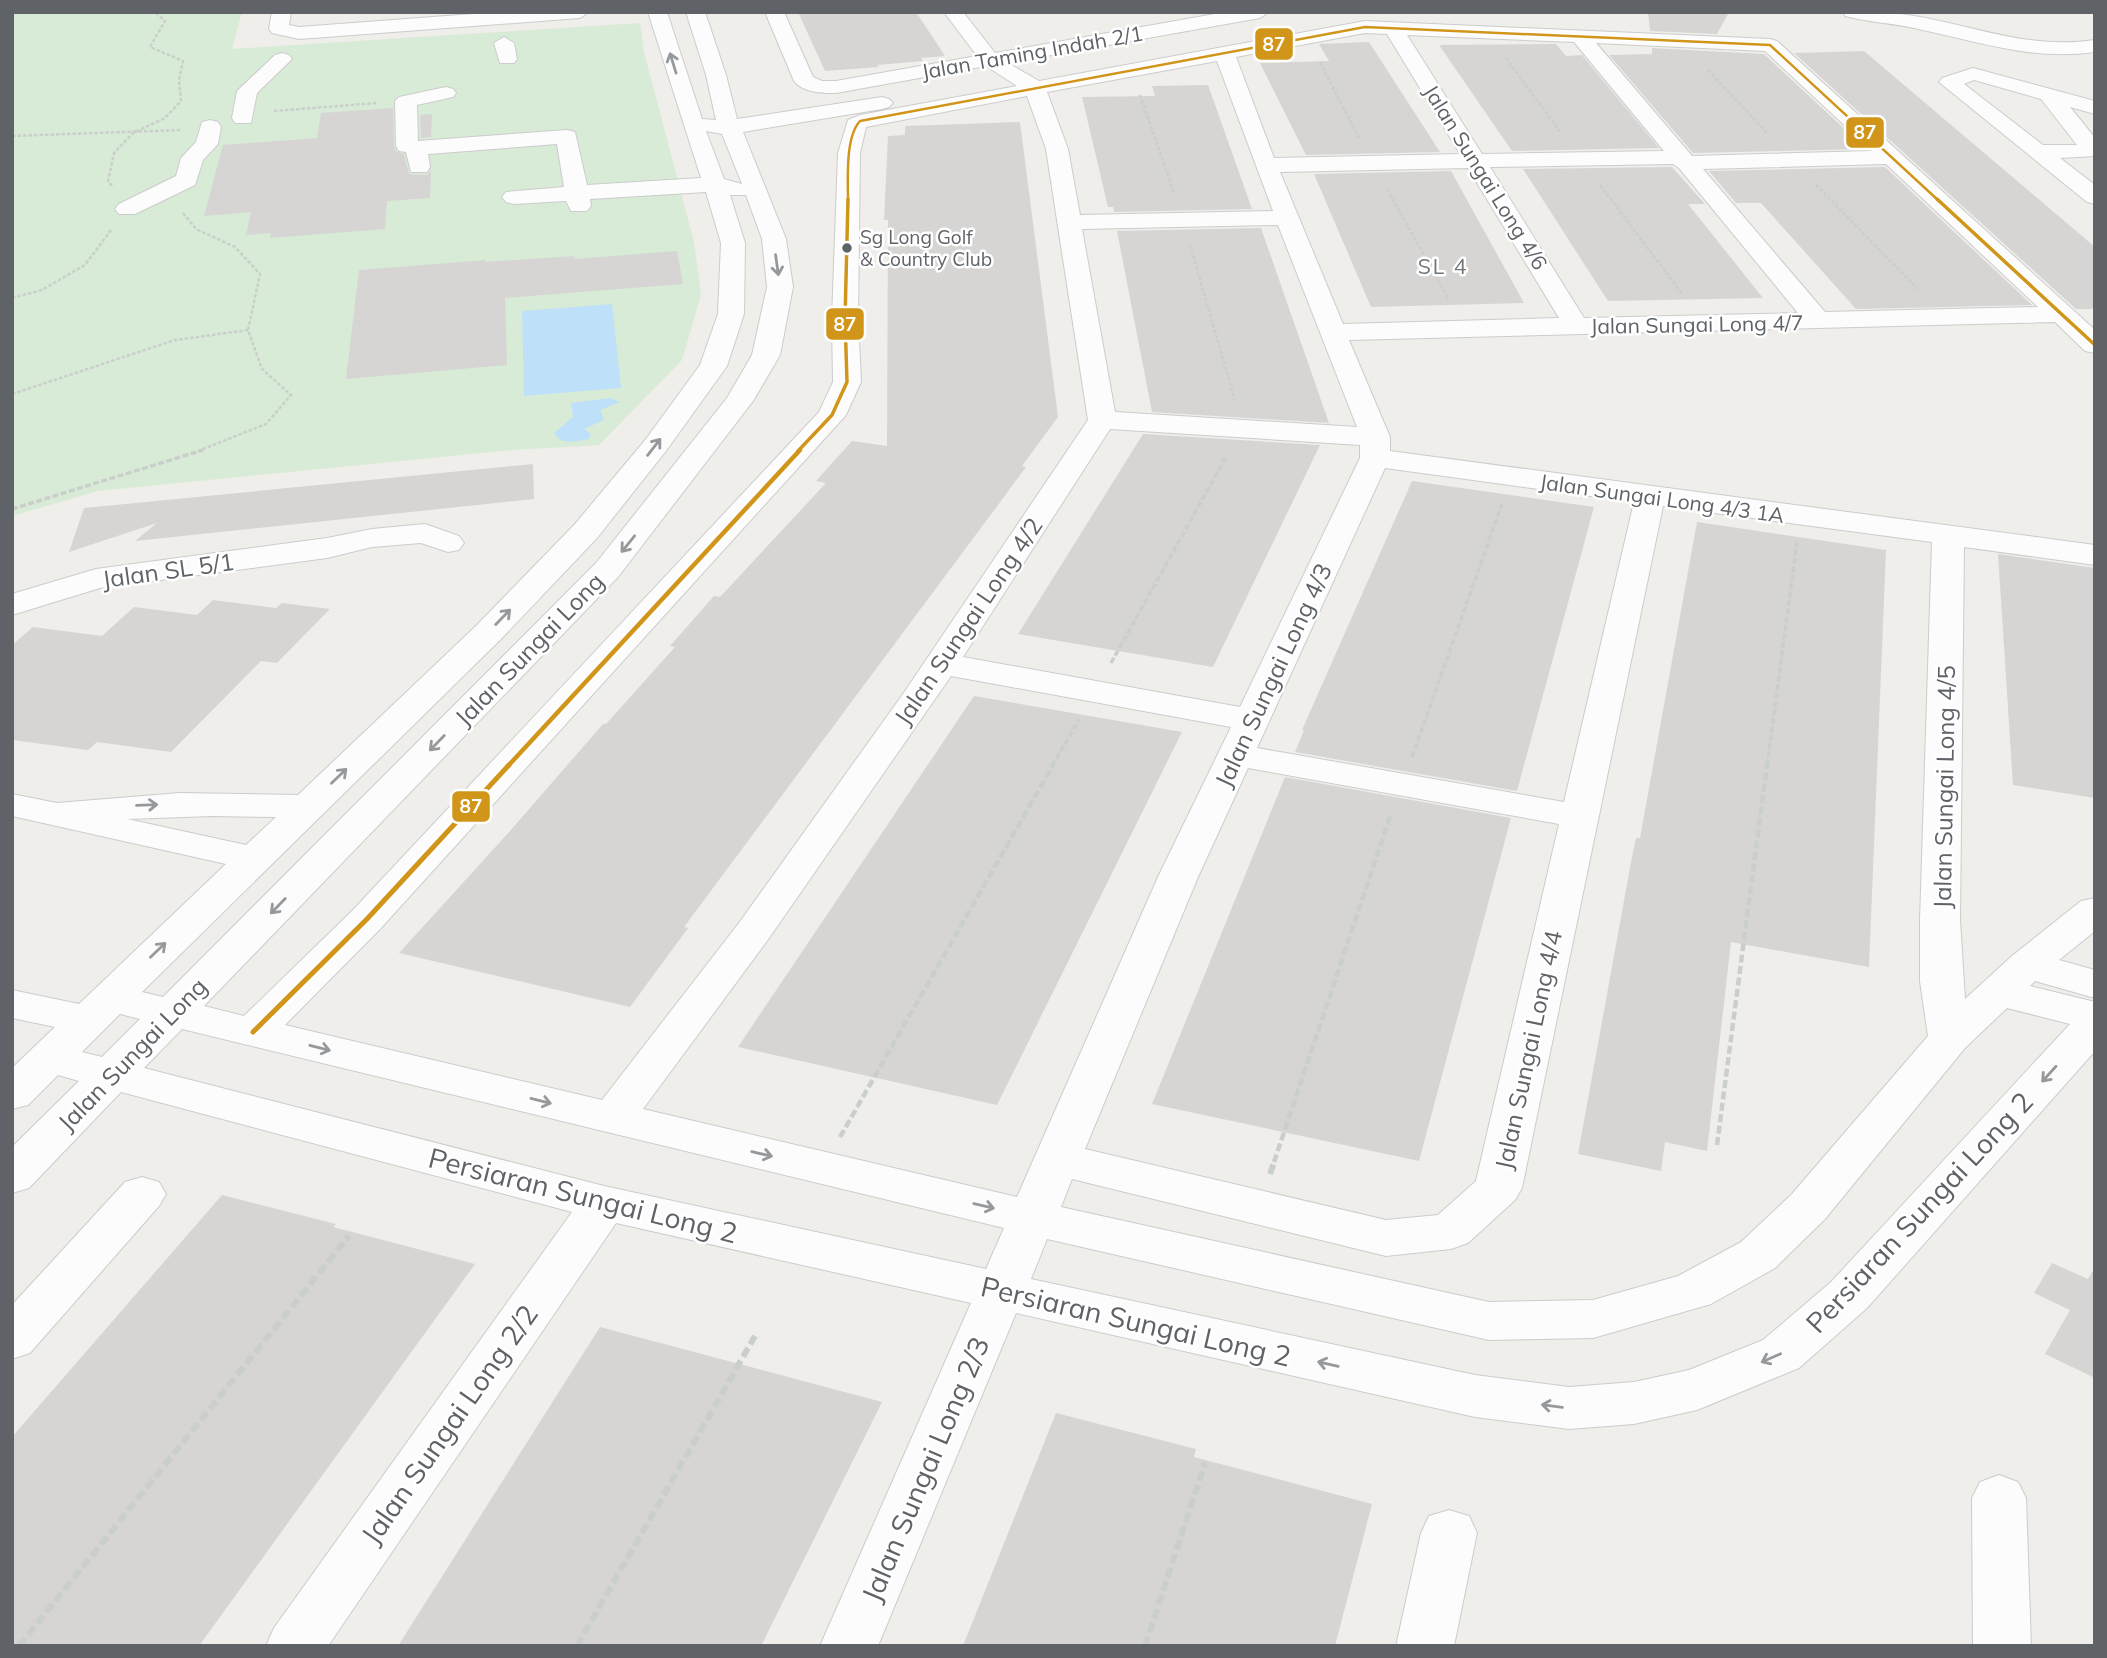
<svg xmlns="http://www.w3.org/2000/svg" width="2107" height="1658" viewBox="0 0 2107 1658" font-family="Mulish,sans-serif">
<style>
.green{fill:#d8ebd6}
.water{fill:#bfe0f9}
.building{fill:#d6d5d3}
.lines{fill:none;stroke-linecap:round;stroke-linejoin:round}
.minor-casing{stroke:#cbcccc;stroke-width:2}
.path-far3{stroke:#cacfcc;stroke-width:2.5;stroke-dasharray:3.5 2;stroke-linecap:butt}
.path-far2{stroke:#cacfcc;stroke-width:3.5;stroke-dasharray:6 2.5;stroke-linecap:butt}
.path-far1{stroke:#cacfcc;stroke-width:4.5;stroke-dasharray:8 3.5;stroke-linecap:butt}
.path{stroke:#cacfcc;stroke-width:6;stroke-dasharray:10 4.5;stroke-linecap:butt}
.minor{fill:#fdfcfc;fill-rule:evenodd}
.bus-1-far3-casing{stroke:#fff;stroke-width:5}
.bus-1-far2-casing{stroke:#fff;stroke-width:7}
.bus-1-far1-casing{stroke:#fff;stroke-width:9}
.bus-1-casing{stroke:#fff;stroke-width:10}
.bus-1-far3{stroke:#d1951a;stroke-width:2.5}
.bus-1-far2{stroke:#d1951a;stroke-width:3.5}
.bus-1-far1{stroke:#d1951a;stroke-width:4.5}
.bus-1{stroke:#d1951a;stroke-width:5}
.oneway{stroke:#96999c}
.bus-dot{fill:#5f6368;stroke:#fff;stroke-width:2.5}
.labels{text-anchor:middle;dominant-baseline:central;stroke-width:5;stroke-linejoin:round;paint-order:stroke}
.far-bus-label{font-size:19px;fill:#5f6368;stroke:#fff;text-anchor:start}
.far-street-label{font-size:21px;fill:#5f6368;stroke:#fff}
.far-neighbourhood-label{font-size:21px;letter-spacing:2px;fill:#70757a;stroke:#fff}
.street-label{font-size:24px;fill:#5f6368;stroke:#fff}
.near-street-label{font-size:28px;fill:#5f6368;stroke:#fff}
.line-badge{stroke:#fff;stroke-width:2.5}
.badge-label{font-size:19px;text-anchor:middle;font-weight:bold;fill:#fff}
</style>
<rect width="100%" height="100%" fill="#efeeea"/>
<!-- green -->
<path class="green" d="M12 12H242L232 49 640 23 644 52 694 242 701 295 682 360 599 445 512 450 98 491 12 516Z"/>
<!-- water -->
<g class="water">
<path d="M612 304 621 388 524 396 522 311Z"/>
<path d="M610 398 620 402 600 410 604 420 584 429 591 434 589 439C577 441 561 446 554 433L573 417 571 403Z"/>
</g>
<!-- building -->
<g class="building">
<path d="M798 12H916L945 56 921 58 923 61 877 65 879 67 825 71Z"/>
<path d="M1648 12H1729L1717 34 1650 31Z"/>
<path d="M1369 42 1440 152 1306 155 1260 63 1329 61 1319 44Z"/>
<path d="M1556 44 1566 56 1582 55 1659 148 1512 151 1439 45Z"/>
<path d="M1652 48 1764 54 1866 149 1693 153 1609 55 1652 54Z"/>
<path d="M1864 51 2095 247V309H2076L1794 53Z"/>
<path d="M1208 85 1252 209 1114 212 1113 207H1108L1082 97 1155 96 1152 86Z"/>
<path d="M393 108 394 147 397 152 404 154 409 174 427 175 431 171 430 198 387 201 385 229 270 238 271 233 246 235 251 212 204 216 223 145 317 138 321 113Z"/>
<path d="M432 114 431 137 421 138 420 115Z"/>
<path d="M1020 122 1058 417 1022 466 1026 467 995 509 684 927 688 928 630 1007 399 953 510 831 603 724H606L675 647 670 646 714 596 720 597 826 483 816 481 852 441 887 446 888 220H884L888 136 905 135V126Z"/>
<path d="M1672 167 1705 204H1688L1763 298 1608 301 1523 169Z"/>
<path d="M1885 167 2032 305 1856 309 1761 203H1736L1709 171Z"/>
<path d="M1451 171 1524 303 1371 307 1314 174Z"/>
<path d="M1261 228 1329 423 1152 412 1117 231Z"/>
<path d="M677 251 683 284 505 298 507 365 346 379 359 270 486 260V262L574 256 575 259Z"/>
<path d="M1143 434 1320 445 1213 667 1018 634Z"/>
<path d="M533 464 534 499 135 541 157 523 69 552 84 508Z"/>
<path d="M1412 481 1594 507 1517 791 1295 752 1304 730H1302Z"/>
<path d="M1697 522 1886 550 1869 967 1731 942 1707 1151 1665 1142 1661 1171 1578 1154 1631 862 1636 838H1640Z"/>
<path d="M1998 554 2095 568V798L2013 785Z"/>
<path d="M213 600 276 608 282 603 330 609 277 663 261 661 171 752 97 742 88 750 12 740V645L33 627 102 636 134 607 197 615Z"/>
<path d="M974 696 1182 732 997 1105 738 1047Z"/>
<path d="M1285 777 1511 818 1419 1161 1152 1104Z"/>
<path d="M222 1195 336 1224 333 1227 475 1264 199 1646H12V1437Z"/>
<path d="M2052 1263 2088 1279 2095 1267V1378L2045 1354 2070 1310 2034 1293Z"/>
<path d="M600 1327 882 1402 761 1646H398Z"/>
<path d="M1056 1413 1196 1449 1194 1457 1372 1504 1335 1646H963Z"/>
</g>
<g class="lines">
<!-- minor casing -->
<g class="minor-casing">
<g id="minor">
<path d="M272 12H291L289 25 299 27 500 12H589L580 18 299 39 272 33 269 29Z"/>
<path d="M648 12H667L702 119 716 120 706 75 686 12H705L726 75 737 119 882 97 889 99 893 103 889 107 882 109 743 132 786 239 793 287 780 355 753 401 618 577 204 1006 244 1016 353 910 819 412 833 382 832 319 838 153 848 120 860 115 1017 86 986 66 836 93C821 93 804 93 794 81L765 12H784L813 77 822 81H836L977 56 944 12H963L995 53 1226 12H1269L1260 18 1008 63 1039 81 1365 21 1770 39 1777 41 2095 330V353L2085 351 2055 322 1349 340 1390 437V451L2095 545V565L1964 547 1960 920 1965 999 2012 956 2081 901 2095 898V931L2059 960 2095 970V998L2035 981 2030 986 2095 1002V1051L1867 1308 1799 1368 1697 1410 1634 1424 1569 1429 1475 1417 1016 1313 878 1646H820L971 1303 616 1223 328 1646H266L274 1628 572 1212 121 1092 29 1188 12 1193V1147L79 1081 58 1075 28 1105 12 1109V1068L55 1027 12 1018V990L79 1004 226 864 12 816V794L57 803 180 793 298 795 477 625 575 524 646 439 700 365 718 314 721 243 706 192 590 199 591 206 587 211H571L566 201 514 204 506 202 502 197 506 192 564 187 557 144 428 154 430 167 427 172H411L406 152 399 151 396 146 395 101 399 97 446 87 453 89 456 93 453 97 417 105 418 141 567 130 575 132 587 185 701 178ZM1365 33 1387 34 1460 154 1274 158 1236 57ZM1407 35 1574 42 1664 151 1482 154ZM1596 43 1765 51 1872 151 1692 156ZM1217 61 1273 211 1080 215 1068 149 1047 92ZM1027 96 1046 149 1088 420 903 694 739 923 602 1100 285 1025 381 928 846 415 861 382 858 319 860 153 866 127ZM706 131 722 134 742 184 724 179ZM1673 164 1679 168 1798 313 1584 318 1490 167ZM1886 164 2038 307 1825 312 1703 169ZM1468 168 1559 318 1343 324 1280 172ZM730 195H746L762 239 767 287 752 355 727 398 596 563 163 997 142 992 501 639 597 538 666 451 727 366 744 314 745 243ZM1278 225 1357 427 1115 412 1082 229ZM1110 429 1360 445V458L1240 707 963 657ZM1385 468 1634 502 1564 802 1257 748ZM1663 506 1932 542 1920 920V981L1928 1036 1791 1195 1741 1242 1678 1276 1593 1300 1489 1302 1061 1207 1072 1179 1386 1256 1451 1249 1468 1243 1515 1200 1522 1188ZM951 676 1231 727 1158 877 1017 1197 643 1109 767 941ZM1248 768 1559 824 1476 1181 1438 1215 1386 1220 1085 1149 1198 877ZM212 816 276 817 246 845 127 819ZM2007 1008 2070 1024 1831 1282 1763 1340 1689 1370 1634 1382 1569 1387 1475 1375 1031 1279 1047 1239 1489 1340 1593 1338 1711 1304 1775 1268 1825 1219 1965 1048ZM120 1014 140 1019 102 1057 82 1052ZM182 1029 1004 1228 986 1269 604 1186 144 1068Z"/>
<path d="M1843 12C1864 12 1886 12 1908 15 1974 25 2026 50 2095 40V52C2031 61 1976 41 1914 28 1891 23 1868 22 1845 16Z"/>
<path d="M504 37 514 43 517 59 514 63H500L494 43Z"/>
<path d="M282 53 289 55 292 59 257 93 251 123H235L232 118 237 91 275 55Z"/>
<path d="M1973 68 2095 101V114L2070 107 2095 138V156L2060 158 2095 185V204L2087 202 1939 82 1942 78ZM1974 80 2041 99 2077 145H2043L1964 84Z"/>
<path d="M210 120 218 122 221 127 218 144 203 160 195 185 135 214H119L115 209 119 204 176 176 181 158 196 142 202 122Z"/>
<path d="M425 524 459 536 464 543 459 550 448 552 421 543 372 547 327 558 100 588 12 615V594L96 569 327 538 372 529Z"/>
<path d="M142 1177 159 1182 166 1194 159 1206 30 1353 12 1359V1305L125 1182Z"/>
<path d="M1999 1475 2018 1482 2026 1498 2031 1646H1973L1972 1498 1980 1482Z"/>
<path d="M1449 1510 1469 1516 1477 1533 1454 1646H1396L1421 1533 1429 1516Z"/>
</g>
</g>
<!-- path-far3 -->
<g class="path-far3">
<path d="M1506 58 1561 133"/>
<path d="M1320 62 1359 138"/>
<path d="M1708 70 1767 133"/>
<path d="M1140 95 1174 193"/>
<path d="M274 111 377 103"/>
<path d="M12 136 180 130"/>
<path d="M1600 185 1683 295"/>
<path d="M1816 185 1918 289"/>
<path d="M112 186 108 181 114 153 133 133 165 118 181 101 179 80 183 61 150 47 165 21 155 12"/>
<path d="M1387 189 1449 300"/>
<path d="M183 213 196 229 235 247 260 274 248 330 262 369 291 395 266 424 198 451"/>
<path d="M1190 245 1235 401"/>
<path d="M12 298 42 290 85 265 111 230"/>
<path d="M12 394 175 340 248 330"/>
</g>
<!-- path-far2 -->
<g class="path-far2">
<path d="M12 509 203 450"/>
<path d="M1111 663 1226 457"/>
<path d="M1412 757 1502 504"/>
<path d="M1052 766 1079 720"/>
<path d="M1767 766 1797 542"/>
</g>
<!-- path-far1 -->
<g class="path-far1">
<path d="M840 1137 1053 765"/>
<path d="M1717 1145 1767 765"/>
<path d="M1274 1162 1391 814"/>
</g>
<!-- path -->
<g class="path">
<path d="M1270 1174 1275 1160"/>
<path d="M19 1646 349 1236"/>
<path d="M577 1646 755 1336"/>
<path d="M1145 1646 1205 1463"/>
</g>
<!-- minor -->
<use href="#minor" class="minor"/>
<!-- bus-1-far3 casing -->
<g class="bus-1-far3-casing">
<path id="bus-1-far3" d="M848 201C848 180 845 137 860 121L1365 27 1770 45 1939 201"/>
</g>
<!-- bus-1-far2 casing -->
<g class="bus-1-far2-casing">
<g id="bus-1-far2">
<path d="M1937 199 2095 345"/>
<path d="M798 451 832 415 847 382 845 319 848 199"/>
</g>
</g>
<!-- bus-1-far1 casing -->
<g class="bus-1-far1-casing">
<path id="bus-1-far1" d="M508 766 800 450"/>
</g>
<!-- bus-1 casing -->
<g class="bus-1-casing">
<path id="bus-1" d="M253 1032 367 919 509 765"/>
</g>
<!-- bus-1-far3 -->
<use href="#bus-1-far3" class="bus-1-far3"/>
<!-- bus-1-far2 -->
<use href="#bus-1-far2" class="bus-1-far2"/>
<!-- bus-1-far1 -->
<use href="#bus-1-far1" class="bus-1-far1"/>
<!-- bus-1 -->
<use href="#bus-1" class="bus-1"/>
</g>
<!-- one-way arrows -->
<defs><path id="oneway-shaft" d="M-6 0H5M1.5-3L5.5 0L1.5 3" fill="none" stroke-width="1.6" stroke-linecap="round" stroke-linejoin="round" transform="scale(1.75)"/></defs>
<g class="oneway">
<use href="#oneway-shaft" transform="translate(673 63) rotate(-107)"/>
<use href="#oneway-shaft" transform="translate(777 265) rotate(82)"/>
<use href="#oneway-shaft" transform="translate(654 447) rotate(-52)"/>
<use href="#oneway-shaft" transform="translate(628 544) rotate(129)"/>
<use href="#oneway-shaft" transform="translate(503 617) rotate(-46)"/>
<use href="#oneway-shaft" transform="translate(437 743) rotate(134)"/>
<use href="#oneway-shaft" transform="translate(339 776) rotate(-44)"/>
<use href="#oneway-shaft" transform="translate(147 805) rotate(-2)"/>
<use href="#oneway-shaft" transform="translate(278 906) rotate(134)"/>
<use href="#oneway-shaft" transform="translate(158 950) rotate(-44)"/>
<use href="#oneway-shaft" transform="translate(320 1048) rotate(14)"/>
<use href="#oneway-shaft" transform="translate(2049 1074) rotate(132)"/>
<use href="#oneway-shaft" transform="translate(541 1101) rotate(14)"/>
<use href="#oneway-shaft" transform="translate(762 1154) rotate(13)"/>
<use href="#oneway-shaft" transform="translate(984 1206) rotate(13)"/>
<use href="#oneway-shaft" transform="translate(1771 1358) rotate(156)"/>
<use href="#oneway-shaft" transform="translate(1328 1364) rotate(-167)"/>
<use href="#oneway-shaft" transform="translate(1552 1406) rotate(-173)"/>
</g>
<!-- markers -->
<circle class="bus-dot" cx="847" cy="248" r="6"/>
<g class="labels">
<!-- far-bus labels -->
<g class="far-bus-label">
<text x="860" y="237">Sg Long Golf<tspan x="860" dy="22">&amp; Country Club</tspan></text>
</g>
<!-- far-street labels -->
<g class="far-street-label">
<text transform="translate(1032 52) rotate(-10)">Jalan Taming Indah 2/1</text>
<text transform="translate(1486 177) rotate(58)">Jalan Sungai Long 4/6</text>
<text transform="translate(1697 324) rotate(-1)">Jalan Sungai Long 4/7</text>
<text transform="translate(1662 498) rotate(8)">Jalan Sungai Long 4/3 1A</text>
</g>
<!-- far-neighbourhood labels -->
<g class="far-neighbourhood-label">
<text x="1443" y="266">SL 4</text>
</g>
<!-- street labels -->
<g class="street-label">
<text transform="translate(168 570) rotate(-8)">Jalan SL 5/1</text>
<text transform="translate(968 621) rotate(-56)">Jalan Sungai Long 4/2</text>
<text transform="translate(529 649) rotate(-46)">Jalan Sungai Long</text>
<text transform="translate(1273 675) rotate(-65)">Jalan Sungai Long 4/3</text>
<text transform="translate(1944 787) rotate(-89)">Jalan Sungai Long 4/5</text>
<text transform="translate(1528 1050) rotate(-78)">Jalan Sungai Long 4/4</text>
<text transform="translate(132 1054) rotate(-46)">Jalan Sungai Long</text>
</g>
<!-- near-street labels -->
<g class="near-street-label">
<text transform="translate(583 1195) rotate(14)">Persiaran Sungai Long 2</text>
<text transform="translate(1919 1212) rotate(-47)">Persiaran Sungai Long 2</text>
<text transform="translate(1136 1321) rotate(13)">Persiaran Sungai Long 2</text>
<text transform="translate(449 1424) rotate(-55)">Jalan Sungai Long 2/2</text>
<text transform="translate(925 1469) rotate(-67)">Jalan Sungai Long 2/3</text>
</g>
</g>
<g class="line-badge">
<rect x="1254" y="27" width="40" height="34" rx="7" fill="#d1951a"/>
<rect x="1845" y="116" width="40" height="33" rx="7" fill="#d1951a"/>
<rect x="825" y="307" width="40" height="34" rx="7" fill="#d1951a"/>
<rect x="451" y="790" width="40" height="33" rx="7" fill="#d1951a"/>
</g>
<g class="badge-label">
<text x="1274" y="51">87</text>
<text x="1865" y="139">87</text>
<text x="845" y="331">87</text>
<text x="471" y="813">87</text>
</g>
<!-- border -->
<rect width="2107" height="1658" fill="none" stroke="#5f6368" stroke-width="28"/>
</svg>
